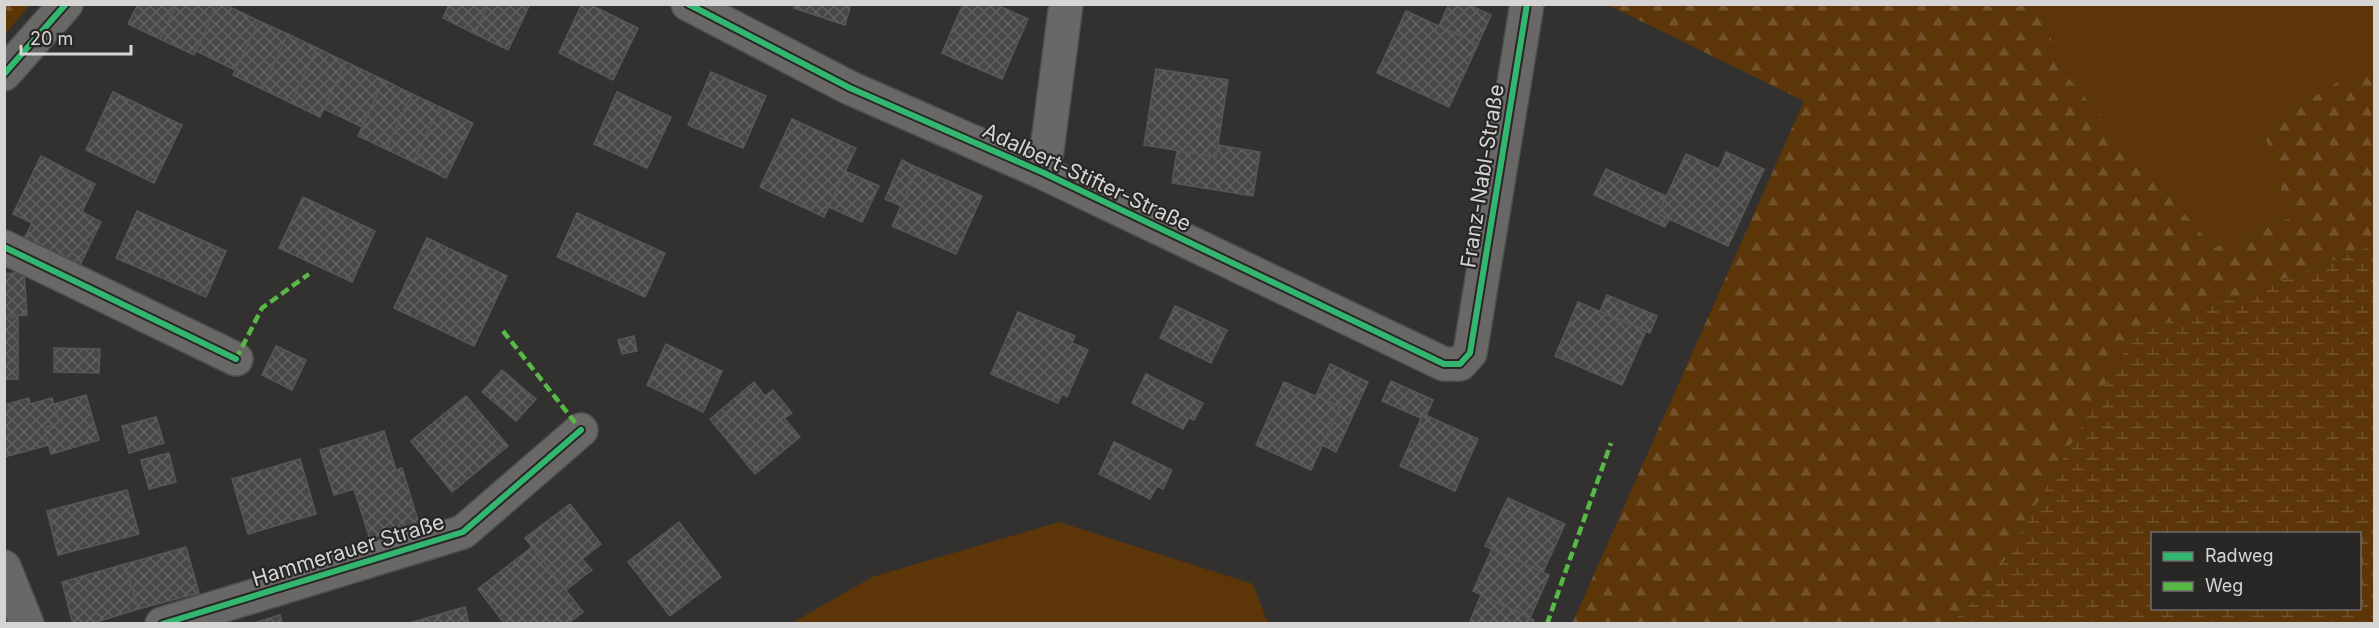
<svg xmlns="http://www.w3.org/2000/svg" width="2379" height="628" viewBox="0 0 2379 628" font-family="Inter,sans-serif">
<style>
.grass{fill:#5c3608}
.forest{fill:url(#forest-firs)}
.wetland{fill:url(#wetland-marsh);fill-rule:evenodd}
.building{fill:url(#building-cross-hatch);stroke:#585756;stroke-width:1.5}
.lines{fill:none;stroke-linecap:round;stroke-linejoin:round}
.minor-casing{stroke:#4f4e4d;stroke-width:36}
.minor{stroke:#696867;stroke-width:33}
.quiet{stroke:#58b947;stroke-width:4.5;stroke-dasharray:9 4.5;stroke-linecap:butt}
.cycleway-casing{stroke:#292725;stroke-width:10}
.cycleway{stroke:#33b770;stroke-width:6}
.labels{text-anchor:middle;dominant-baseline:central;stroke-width:4.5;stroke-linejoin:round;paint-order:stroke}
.street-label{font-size:21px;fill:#d6d5d3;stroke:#292725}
</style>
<defs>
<pattern id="forest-firs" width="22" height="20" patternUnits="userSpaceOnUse" patternTransform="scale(1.5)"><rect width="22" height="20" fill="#5c3608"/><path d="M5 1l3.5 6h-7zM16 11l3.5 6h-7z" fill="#73522b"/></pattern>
<pattern id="wetland-marsh" width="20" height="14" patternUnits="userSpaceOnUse" patternTransform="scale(1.5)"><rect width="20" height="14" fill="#5c3608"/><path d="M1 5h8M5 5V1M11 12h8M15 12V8" fill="none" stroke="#73522b"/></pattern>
<pattern id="building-cross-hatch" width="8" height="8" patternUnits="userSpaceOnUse" patternTransform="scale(1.5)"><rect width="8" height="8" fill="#484746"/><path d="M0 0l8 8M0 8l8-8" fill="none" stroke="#626160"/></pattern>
</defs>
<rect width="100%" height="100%" fill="#323130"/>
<!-- grass -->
<g class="grass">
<path d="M2041 5H2374V59L2264 129 2290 218 2214 248 2059 67Z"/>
<path d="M1059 522 1253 584 1268 623H792L872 577Z"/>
</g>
<!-- forest -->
<g class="forest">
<path d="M5 4 30 5 5 34 4 5Z"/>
<path d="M1608 5H2041L2059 67 2214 248 2290 218 2263 129 2374 59V245L2134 335 1989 587 1951 623 1572 624 1804 101Z"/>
</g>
<!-- wetland -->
<path class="wetland" d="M2374 245V623H1951L1989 587 2134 335ZM2152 534H2360V608H2152Z"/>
<!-- building -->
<g class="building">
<path d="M138 4H177L160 39 128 24Z"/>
<path d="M177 4H218L194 55 160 39Z"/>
<path d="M218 4H224L259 21 235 70 196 51Z"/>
<path d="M449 4H488L475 34 443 18Z"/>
<path d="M488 4H530L508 50 475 34Z"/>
<path d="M582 4H589L638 28 613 80 559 53Z"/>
<path d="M796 4H851L845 25 794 8Z"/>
<path d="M963 4H995L1028 19 1002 79 942 53Z"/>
<path d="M1449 4H1468L1491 15 1478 44 1439 26Z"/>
<path d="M1406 11 1478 44 1449 107 1377 73Z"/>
<path d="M259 21 288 34 262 89 233 75Z"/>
<path d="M288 34 317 48 291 103 262 89Z"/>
<path d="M317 48 346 62 320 117 291 103Z"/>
<path d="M346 62 384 80 362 127 324 109Z"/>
<path d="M1156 69 1228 80 1216 157 1144 145Z"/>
<path d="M711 72 766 96 743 148 688 125Z"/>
<path d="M384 80 412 94 386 149 358 136Z"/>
<path d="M113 92 182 125 154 183 86 150Z"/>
<path d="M617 92 671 117 647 168 594 144Z"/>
<path d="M412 94 440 107 413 162 386 149Z"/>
<path d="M440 107 473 123 446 178 413 162Z"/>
<path d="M792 119 856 148 824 217 760 187Z"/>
<path d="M1218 145 1260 152 1253 196 1172 183 1177 151 1216 157Z"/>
<path d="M1726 152 1764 169 1728 246 1658 214 1686 154 1719 169Z"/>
<path d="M41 156 95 184 82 212 101 222 78 269 23 241 32 223 13 214Z"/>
<path d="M902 160 918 168 901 206 885 199Z"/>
<path d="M918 168 982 196 956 254 892 226Z"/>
<path d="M1606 169 1666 196 1658 214 1669 219 1665 227 1594 195Z"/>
<path d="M845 171 879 186 862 222 829 207Z"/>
<path d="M303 197 375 231 352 282 279 248Z"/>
<path d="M137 211 226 251 206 297 116 258Z"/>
<path d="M577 213 665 253 645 297 557 257Z"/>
<path d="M427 238 507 276 474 346 394 308Z"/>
<path d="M24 272 27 315 4 316V274Z"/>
<path d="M1607 295 1657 316 1650 333 1600 311Z"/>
<path d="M1578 302 1646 331 1622 385 1555 356Z"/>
<path d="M1175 306 1227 330 1211 363 1160 338Z"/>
<path d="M1018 312 1075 336 1072 343 1088 350 1067 397 1062 394 1058 403 991 374Z"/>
<rect x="4" y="317" width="14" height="62"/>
<path d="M634 336 637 351 622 354 618 340Z"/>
<path d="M666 344 722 371 703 412 647 385Z"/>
<path d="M276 346 306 360 292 390 262 375Z"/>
<path d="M54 348 100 349 99 373 54 372Z"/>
<path d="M1330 364 1368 382 1336 452 1322 445 1340 407 1316 396Z"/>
<path d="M502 370 536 399 516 421 482 392Z"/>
<path d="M1146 374 1203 403 1194 420 1189 418 1183 429 1132 403Z"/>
<path d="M1391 381 1433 400 1426 416 1423 414 1421 418 1382 401Z"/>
<path d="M754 382 765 396 773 390 792 413 784 418 800 437 755 474 710 419Z"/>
<path d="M1284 382 1340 407 1311 470 1256 445Z"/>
<path d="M86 395 99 440 51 454 44 428 59 423 54 404Z"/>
<path d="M466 396 508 446 452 492 411 441Z"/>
<path d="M29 398 30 404 52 398 59 423 44 428 49 445 4 457V405Z"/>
<path d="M1423 414 1478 439 1455 491 1400 466Z"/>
<path d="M156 417 164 443 129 453 122 426Z"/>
<path d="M384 431 396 470 402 468 419 524 370 539 354 489 334 495 320 450Z"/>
<path d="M1114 442 1172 470 1163 489 1157 486 1150 499 1099 474Z"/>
<path d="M169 453 176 482 149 489 141 460Z"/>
<path d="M300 459 316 514 248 534 232 479Z"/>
<path d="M127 490 139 534 58 555 47 511Z"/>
<path d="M1508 498 1565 524 1543 572 1485 546Z"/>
<path d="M570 504 601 544 582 559 592 570 566 590 525 538Z"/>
<path d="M679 522 721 577 670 616 628 562Z"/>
<path d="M186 547 199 593 138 609 125 564Z"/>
<path d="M532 547 583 612 567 624H505L478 589Z"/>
<path d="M1492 549 1549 575 1530 618 1473 591Z"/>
<path d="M125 564 138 609 90 624H73L62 582Z"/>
<path d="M1481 595 1534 620 1532 624H1469Z"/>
<path d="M465 607 469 624H406Z"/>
<path d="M280 615 282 624H251Z"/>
</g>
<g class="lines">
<!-- minor casing -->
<g class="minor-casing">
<g id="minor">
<path d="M688 4 850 88 1044 173 1444 364H1460L1470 353 1527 4"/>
<path d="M4 74 66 4"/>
<path d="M1044 173 1066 4"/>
<path d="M4 247 236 359"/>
<path d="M4 567 27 624"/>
<path d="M162 624 463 532 581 430"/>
</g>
</g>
<!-- minor -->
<use href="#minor" class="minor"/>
<!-- quiet -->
<g class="quiet">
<path d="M503 331 581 430"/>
<path d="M236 359 262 308 309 274"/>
<path d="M1547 624 1611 443"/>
</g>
<!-- cycleway casing -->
<g class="cycleway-casing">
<g id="cycleway">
<path d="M688 4 850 88 1044 173 1444 364H1460L1470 353 1527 4"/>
<path d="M4 74 66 4"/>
<path d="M4 247 236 359"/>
<path d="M162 624 463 532 581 430"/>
</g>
</g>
<!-- cycleway -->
<use href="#cycleway" class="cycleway"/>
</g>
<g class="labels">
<!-- street labels -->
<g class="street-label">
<text transform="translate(1482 176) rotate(-81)">Franz-Nabl-Straße</text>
<text transform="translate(1087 177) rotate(25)">Adalbert-Stifter-Straße</text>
<text transform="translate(348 550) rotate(-17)">Hammerauer Straße</text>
</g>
</g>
<!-- border -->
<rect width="2379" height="628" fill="none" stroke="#d6d5d3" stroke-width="12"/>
<!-- legend -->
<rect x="2151" y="532" width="210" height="78" fill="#292725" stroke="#6e6d6b" stroke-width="1.5"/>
<rect x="2163" y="552" width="30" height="9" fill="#33b770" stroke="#6e6d6b" stroke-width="1.5"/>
<text x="2205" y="562" font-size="18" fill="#d6d5d3">Radweg</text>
<rect x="2163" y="582" width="30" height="9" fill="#58b947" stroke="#6e6d6b" stroke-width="1.5"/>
<text x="2205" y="592" font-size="18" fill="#d6d5d3">Weg</text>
<!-- scale -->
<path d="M21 45v9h110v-9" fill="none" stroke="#d6d5d3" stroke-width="3"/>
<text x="30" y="45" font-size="18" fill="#d6d5d3" stroke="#292725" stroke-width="4.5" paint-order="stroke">20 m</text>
</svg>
